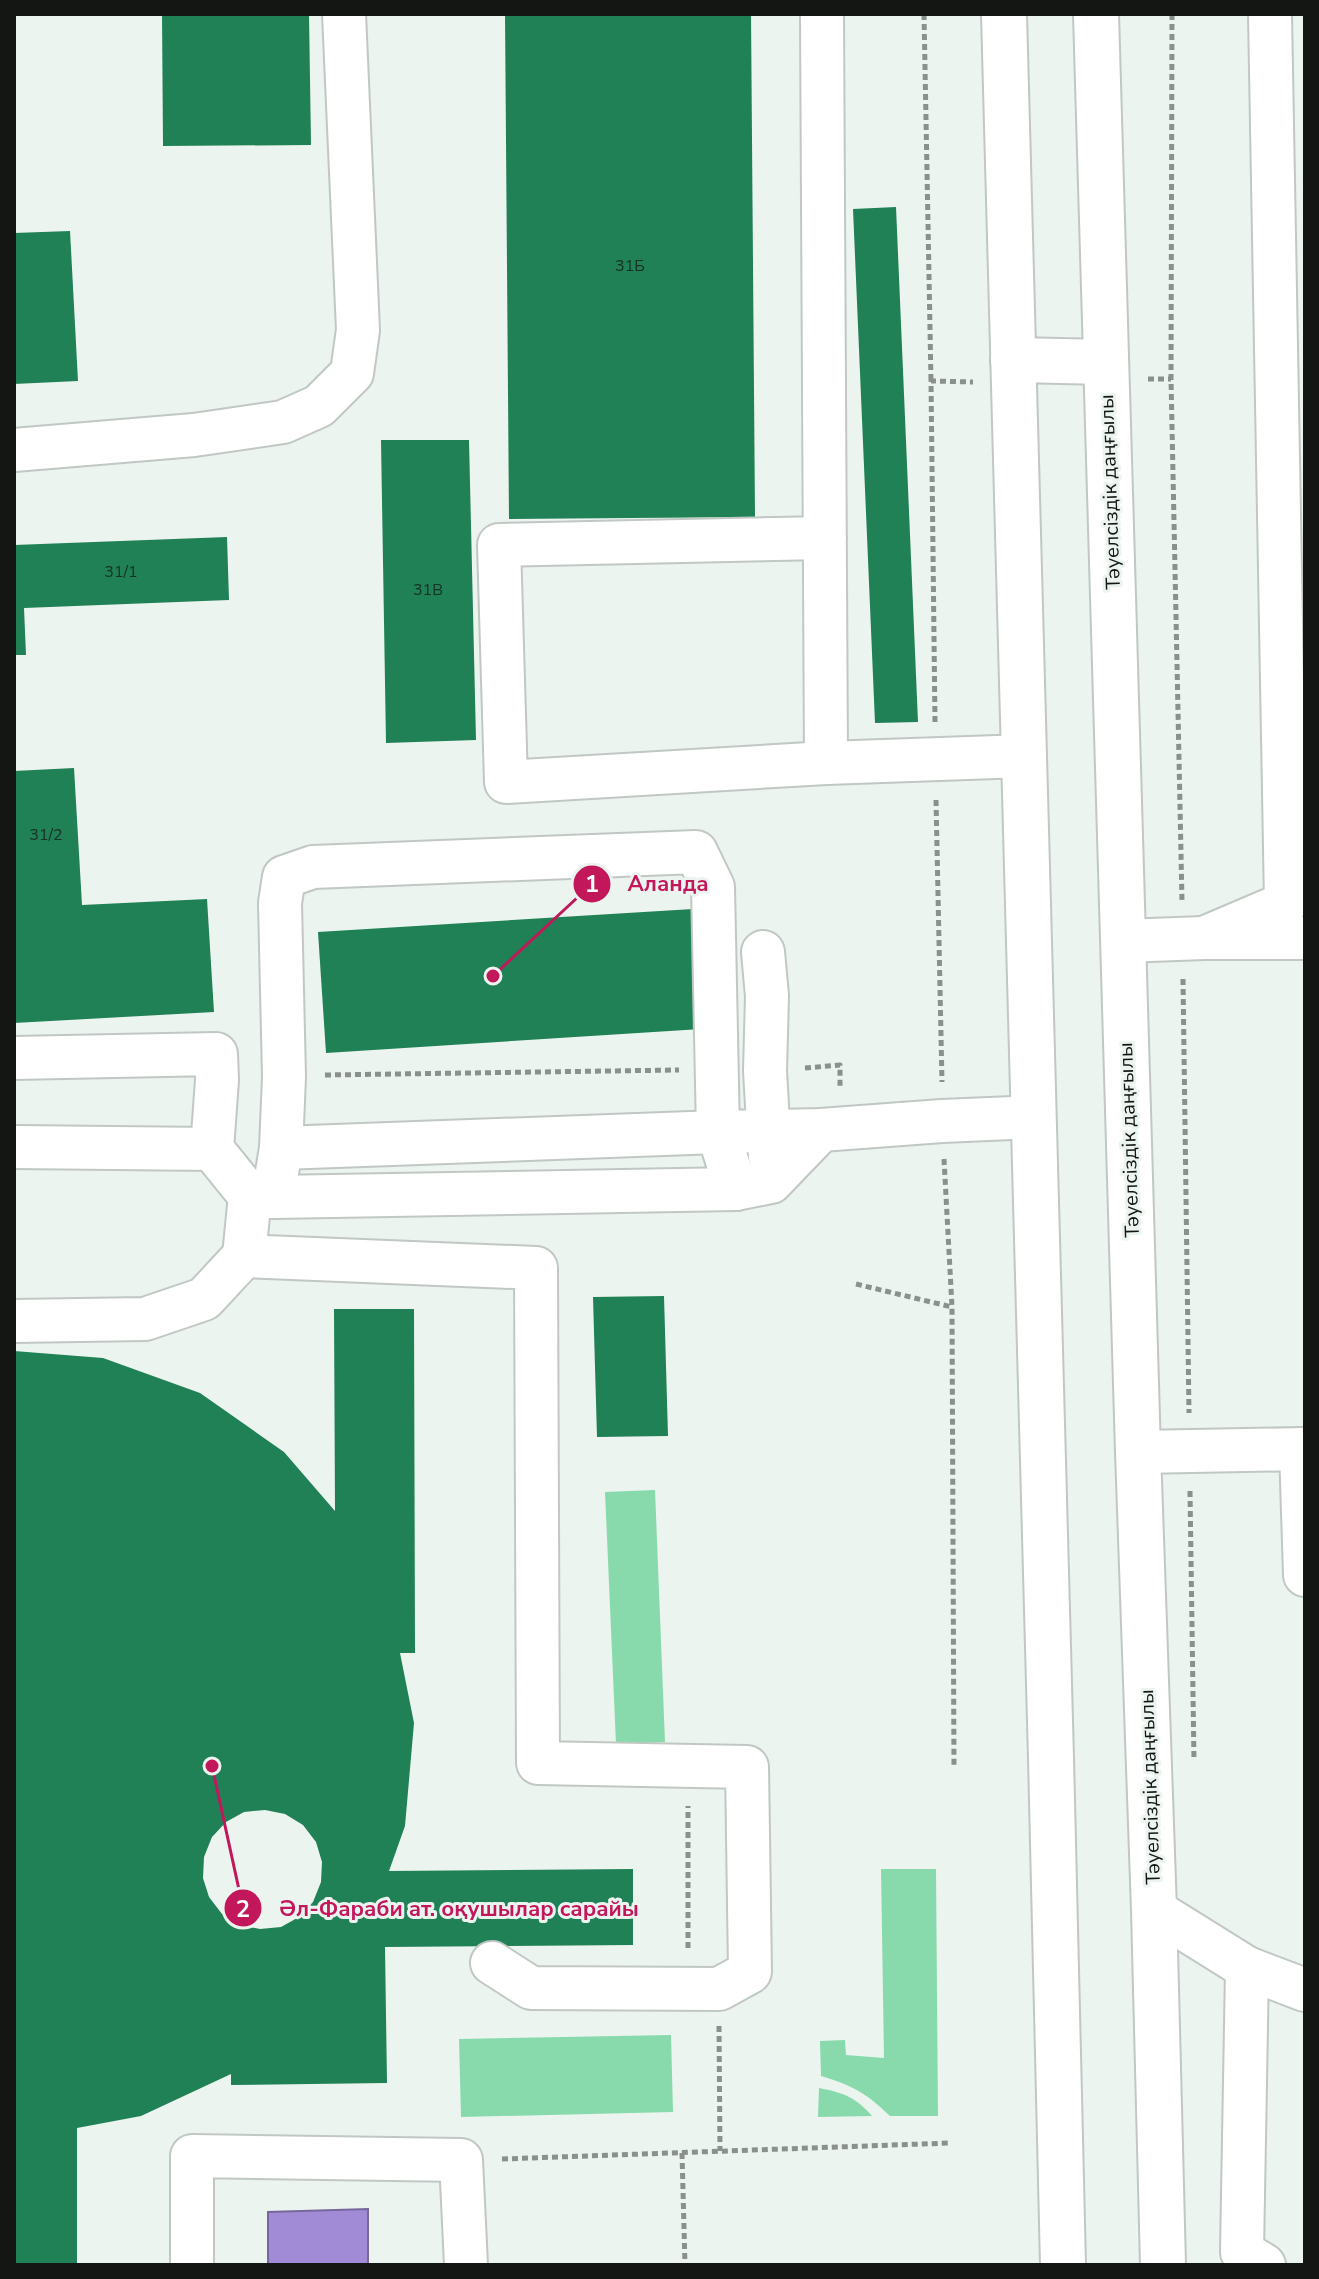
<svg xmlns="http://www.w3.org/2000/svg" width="1319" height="2279" viewBox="0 0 1319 2279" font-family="'Nunito Sans',sans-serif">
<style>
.green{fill:#88daad}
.water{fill:#a18ad6;stroke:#77679c;stroke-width:2}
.building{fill:#1f8155;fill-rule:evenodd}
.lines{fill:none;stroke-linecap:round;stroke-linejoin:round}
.minor-casing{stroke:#c1c8c3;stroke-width:46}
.major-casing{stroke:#c1c8c3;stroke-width:48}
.path{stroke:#8a908c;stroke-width:5;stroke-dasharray:6 4;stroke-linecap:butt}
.minor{stroke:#fff;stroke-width:42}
.major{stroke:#fff;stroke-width:44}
.labels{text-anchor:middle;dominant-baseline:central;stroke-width:6;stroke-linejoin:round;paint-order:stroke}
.number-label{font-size:16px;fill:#173124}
.street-label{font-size:20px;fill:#141614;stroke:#ecf4ef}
.leader{fill:none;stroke:#c2185b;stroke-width:3}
.callout-dot{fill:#c2185b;stroke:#ecf4ef;stroke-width:3}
.mark-label{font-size:24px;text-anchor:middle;font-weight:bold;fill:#fff}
.callout-label{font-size:22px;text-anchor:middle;font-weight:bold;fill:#c2185b;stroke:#ecf4ef;stroke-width:6;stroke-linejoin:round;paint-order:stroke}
</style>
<rect width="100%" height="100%" fill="#ecf4ef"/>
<!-- green -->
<g class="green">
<path d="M655 1490 665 1742 616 1744 605 1492Z"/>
<path d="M881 1869H936L938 2116H890C865 2092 853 2086 821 2076L820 2041 845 2040 846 2055 884 2058Z"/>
<path d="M671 2035 673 2112 461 2117 459 2039Z"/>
<path d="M819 2088C844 2093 855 2097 872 2116L818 2117Z"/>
</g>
<!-- water -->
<path class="water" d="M368 2209V2265H268V2212Z"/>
<!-- building -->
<g class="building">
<path d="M162 14H309L311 145 163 146Z"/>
<path d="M505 14H751L755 517 509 519Z"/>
<path d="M896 207 918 722 875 723 853 209Z"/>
<path d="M70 231 78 381 14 384V233Z"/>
<path d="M381 440H469L476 740 386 743Z"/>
<path d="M227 537 229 600 24 608 26 655H14V545Z"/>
<path d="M74 768 82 905 207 899 214 1012 14 1023V771Z"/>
<path d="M693 909 701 1029 326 1053 318 932Z"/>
<path d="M664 1296 668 1436 597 1437 593 1297Z"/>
<path d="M334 1309H414L415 1653H400L414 1723 405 1826 389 1871 633 1869V1945L385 1947 387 2083 231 2085V2074L141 2116 77 2128V2265H14V1351L103 1358 200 1393 284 1452 335 1511ZM265 1810 285 1814 303 1825 316 1842 322 1862 321 1882 313 1902 299 1917 281 1927 260 1929 240 1925 222 1914 209 1897 203 1878 204 1857 212 1837 226 1822 244 1812Z"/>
</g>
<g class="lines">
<!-- minor casing -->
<g class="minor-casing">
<g id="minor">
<path d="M822 14 826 763 506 782 499 545 825 538"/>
<path d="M14 450 194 435 283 422 319 406 352 373 358 330 344 14"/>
<path d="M826 763 1023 756"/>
<path d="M1204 938 1286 903 1270 14"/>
<path d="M1123 941 1204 938H1305"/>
<path d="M763 952 767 996 765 1071 770 1157"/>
<path d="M14 1058 216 1054 217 1080 212 1149 250 1196 244 1256 204 1299 145 1319 14 1321"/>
<path d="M14 1147 212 1149"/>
<path d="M281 1148 718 1132 821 1130 942 1121 1033 1117"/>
<path d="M250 1196 273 1197 736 1189 771 1182 821 1130"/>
<path d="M273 1197 281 1148 284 1077 280 903 284 877 313 867 696 852 713 887 718 1132 736 1189"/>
<path d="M244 1256 536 1268 538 1763 747 1767 750 1972 719 1989 531 1988 492 1963"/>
<path d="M1301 1449 1305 1575"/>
<path d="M1138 1452 1305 1449"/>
<path d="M1154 1910 1247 1968 1242 2252 1264 2265"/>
<path d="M1247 1968 1305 1990"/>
<path d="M192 2265V2156L461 2160 466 2265"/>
</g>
</g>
<!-- major casing -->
<g class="major-casing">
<g id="major">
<path d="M1004 14 1051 1758 1063 2265"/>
<path d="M1096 14 1138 1452 1154 1910 1163 2265"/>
<path d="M1013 360 1105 362"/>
</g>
</g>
<!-- path -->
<g class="path">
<path d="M924 14 931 381"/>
<path d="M1172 14 1171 379 1182 901"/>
<path d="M1148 379H1171"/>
<path d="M935 722 931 381 973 382"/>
<path d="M936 800 942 1082"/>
<path d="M1183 979 1189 1413"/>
<path d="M805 1068 840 1065V1087"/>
<path d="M325 1075 679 1070"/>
<path d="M944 1159 952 1307 954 1768"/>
<path d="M856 1284 952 1307"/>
<path d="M1190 1491 1194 1761"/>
<path d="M688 1948V1806"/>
<path d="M719 2026 720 2151"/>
<path d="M682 2153 685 2265"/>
<path d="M502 2159 950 2143"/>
</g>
<!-- minor -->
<use href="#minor" class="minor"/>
<!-- major -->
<use href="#major" class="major"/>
</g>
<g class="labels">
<!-- number labels -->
<g class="number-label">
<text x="630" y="266">31Б</text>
<text x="121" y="572">31/1</text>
<text x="428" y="590">31В</text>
<text x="46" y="835">31/2</text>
</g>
<!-- street labels -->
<g class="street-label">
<text transform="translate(1110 492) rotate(-92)">Тәуелсіздік даңғылы</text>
<text transform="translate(1129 1140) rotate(-92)">Тәуелсіздік даңғылы</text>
<text transform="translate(1150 1787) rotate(-92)">Тәуелсіздік даңғылы</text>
</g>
</g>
<!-- callouts -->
<path class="leader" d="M493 976L592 884M212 1766L243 1908"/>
<g class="callout-dot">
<circle cx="493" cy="976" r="8"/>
<circle cx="212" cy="1766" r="8"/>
<circle cx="592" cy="884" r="20"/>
<circle cx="243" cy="1908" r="20"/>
</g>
<g class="mark-label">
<text x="592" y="892">1</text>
<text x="243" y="1917">2</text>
</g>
<g class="callout-label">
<text x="668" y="891">Аланда</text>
<text x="459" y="1916">Әл-Фараби ат. оқушылар сарайы</text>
</g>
<!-- border -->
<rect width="1319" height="2279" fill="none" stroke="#141614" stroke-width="32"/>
</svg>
